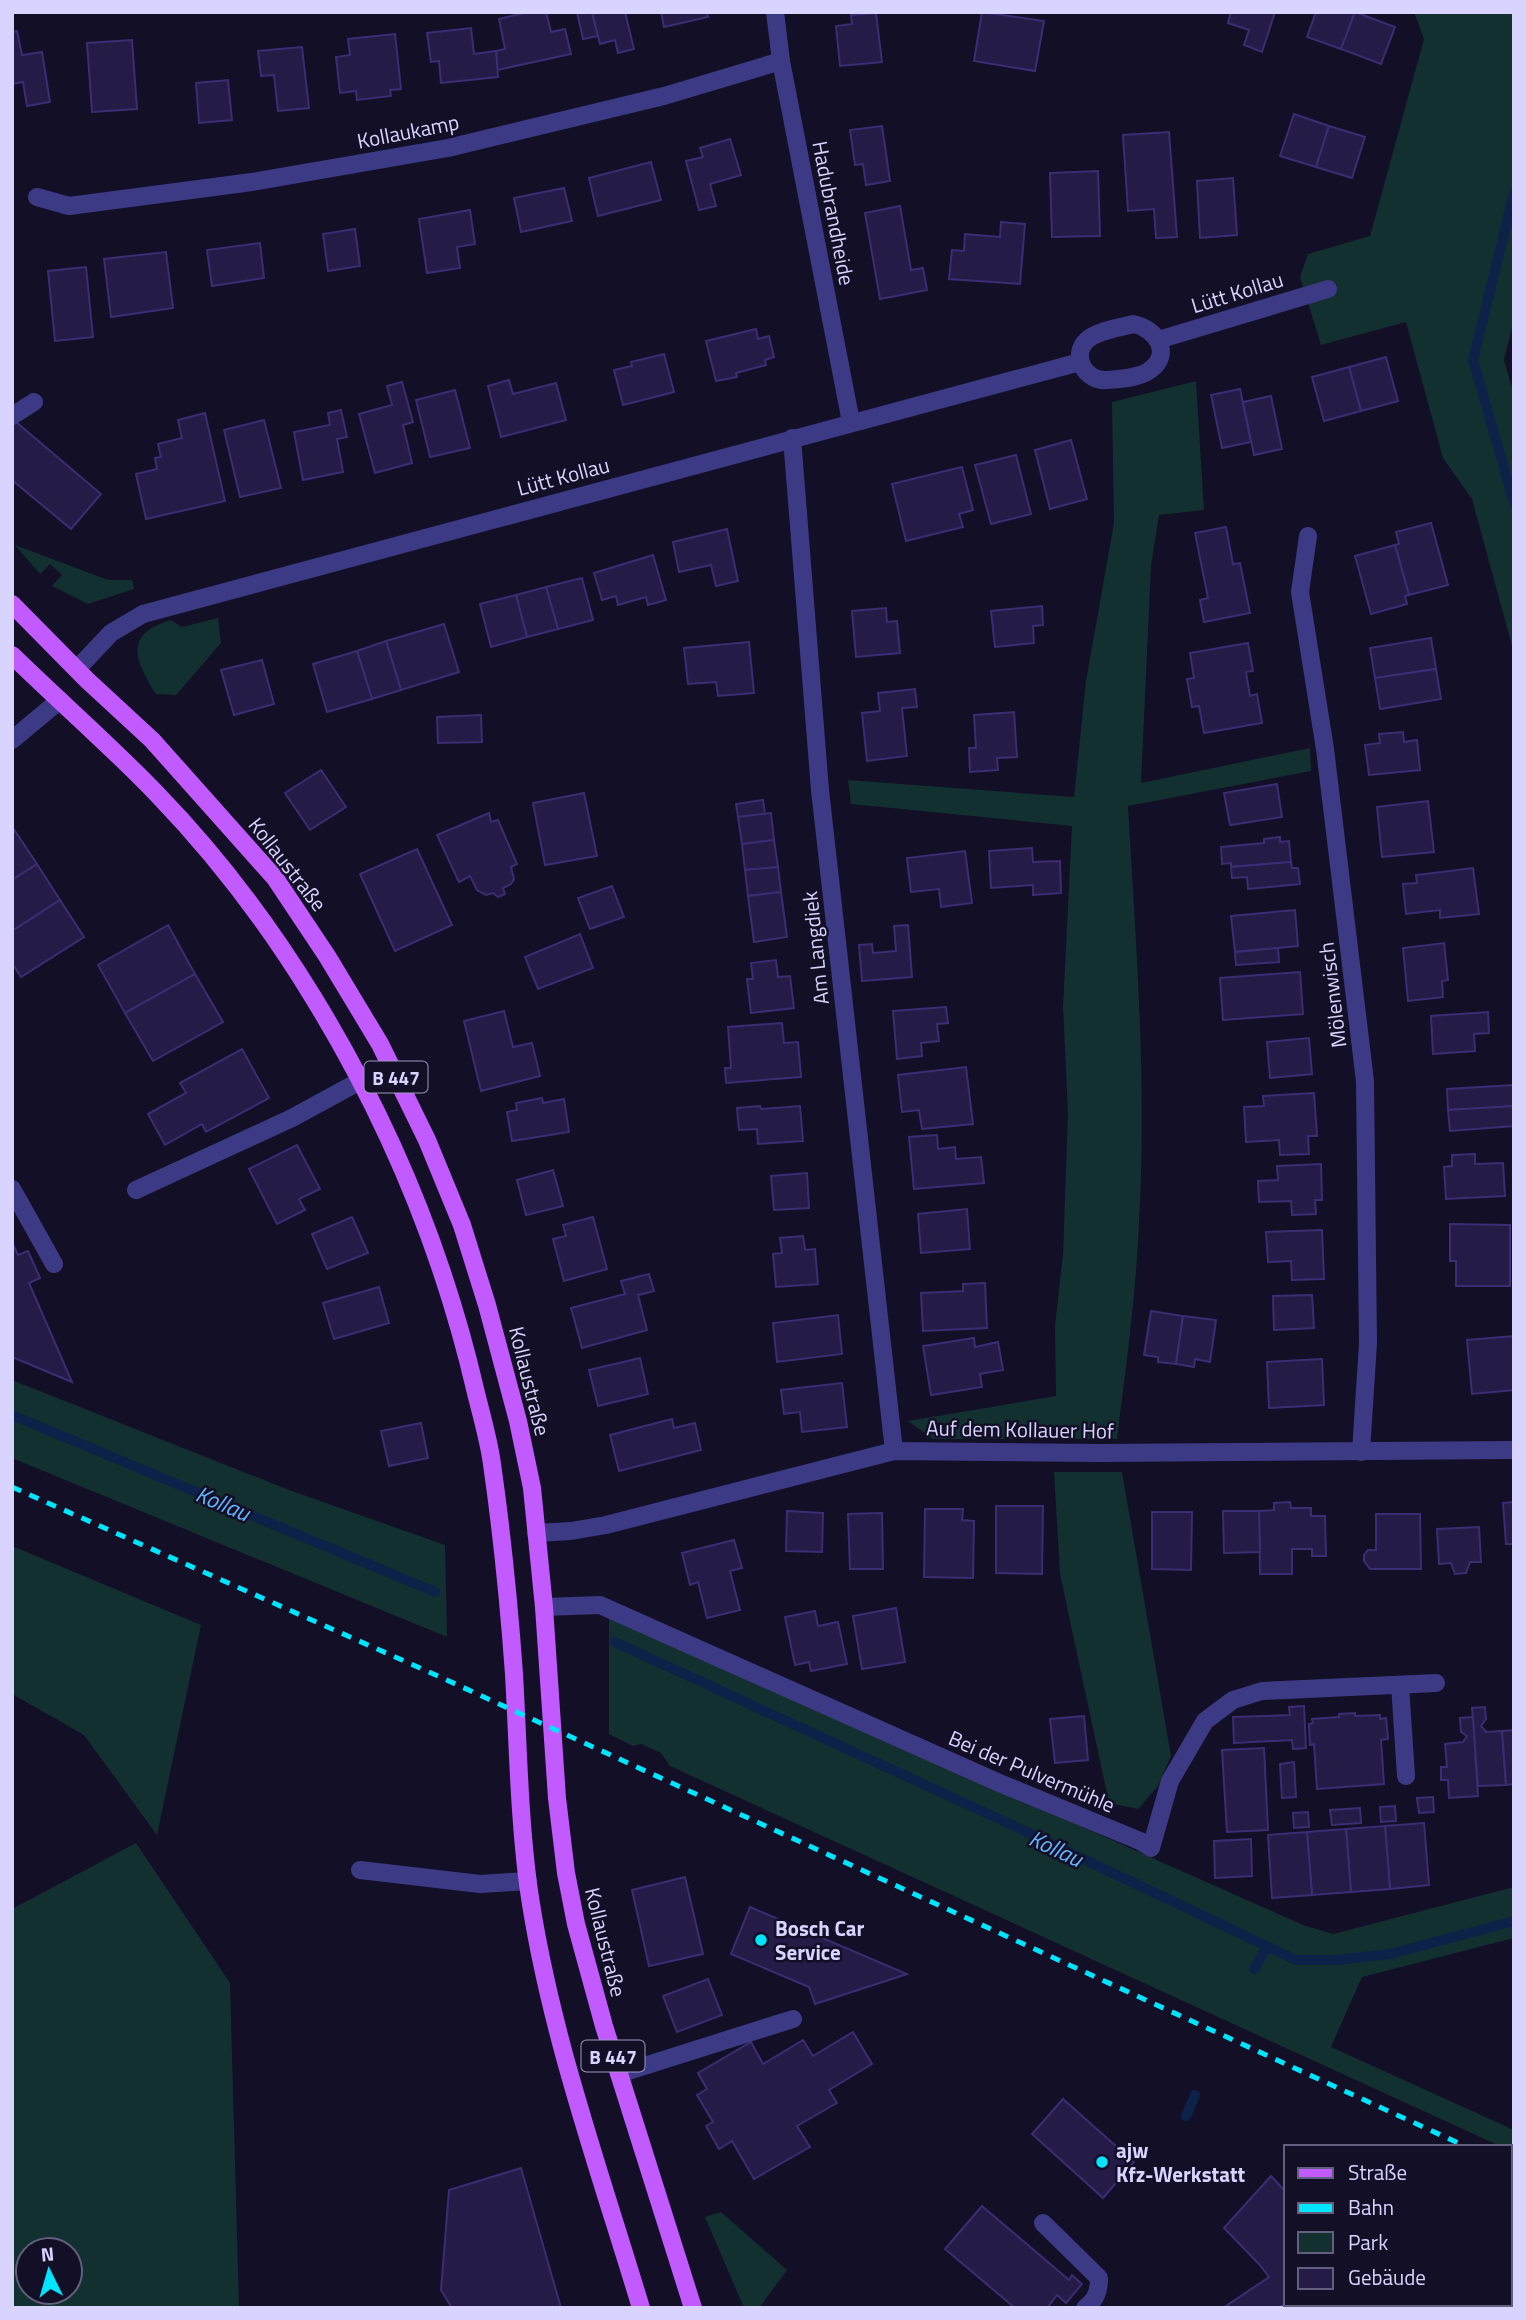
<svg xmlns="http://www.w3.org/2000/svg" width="1526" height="2320" viewBox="0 0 1526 2320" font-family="'Titillium Web',sans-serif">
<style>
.green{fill:#12302f;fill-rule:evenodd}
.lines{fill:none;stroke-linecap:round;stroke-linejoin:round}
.stream{stroke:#0c2248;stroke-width:10}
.building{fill:#241b47;stroke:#3b2d73;stroke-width:2}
.lane{stroke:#3d3a85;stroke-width:18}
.street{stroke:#3d3a85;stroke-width:18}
.primary{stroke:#c25bff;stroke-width:18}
.rail{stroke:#00e5ff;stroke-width:5;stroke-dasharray:10 9;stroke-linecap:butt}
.poi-dot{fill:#00e5ff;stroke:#130f26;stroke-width:2.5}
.labels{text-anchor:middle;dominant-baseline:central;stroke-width:5;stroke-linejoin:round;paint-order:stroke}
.shield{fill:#130f26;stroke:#9e99be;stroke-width:2}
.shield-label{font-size:19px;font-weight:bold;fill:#d9d4ff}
.street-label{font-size:21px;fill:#d9d4ff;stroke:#130f26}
.poi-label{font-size:21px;font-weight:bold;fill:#d9d4ff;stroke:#130f26;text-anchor:start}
.water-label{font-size:23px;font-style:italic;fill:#62b6ff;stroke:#130f26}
</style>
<rect width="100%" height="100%" fill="#130f26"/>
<!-- green -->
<g class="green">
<path d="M1414 12H1514V320L1504 360 1514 395V653L1472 499 1443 458 1406 322 1321 345 1300 277 1308 254 1370 236 1424 39Z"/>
<path d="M1196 381 1204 510 1159 515 1151 566 1141 783 1310 748 1311 771 1128 806C1136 944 1147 1083 1139 1222 1136 1294 1126 1367 1117 1439H933L908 1421 1056 1396 1055 1326 1063 1254 1068 1114 1063 1007 1072 826 851 804 848 780 1074 797 1086 681 1114 523 1112 402Z"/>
<path d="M15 545 108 580H132L134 589 88 604 52 586 62 575 50 564 40 574Z"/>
<path d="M218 618 221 643 176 695 156 694C134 658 124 634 171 620L182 627Z"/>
<path d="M12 1380 289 1490 445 1545 447 1637 12 1458Z"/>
<path d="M1054 1472H1122L1171 1756 1158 1786 1138 1809 1109 1803 1060 1574Z"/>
<path d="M12 1546 201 1625 157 1835 84 1735 12 1694Z"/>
<path d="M609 1616 1303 1925 1333 1934 1514 1887V1938L1362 1977 1331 2047 1514 2130V2152L1510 2151V2147H1502L670 1766 661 1753 641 1744 633 1746 609 1734Z"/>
<path d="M136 1843 230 1983 239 2308H12V1909ZM28 2250H70V2292H28Z"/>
<path d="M721 2212 787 2270 759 2308H744L705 2217Z"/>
</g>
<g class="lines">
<!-- stream -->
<g class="stream">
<path d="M1514 193 1473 360 1514 503"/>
<path d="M12 1415 435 1592"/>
<path d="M615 1642 999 1819 1296 1960H1337L1390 1954 1514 1921"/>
<path d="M1254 1969 1267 1947"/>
<path d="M1186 2116 1195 2095"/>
</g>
</g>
<!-- building -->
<g class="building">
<path d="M528 12H546L551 32 565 29 571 54 497 70 496 51 505 49 499 19Z"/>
<path d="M577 12H592L598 36 583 39Z"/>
<path d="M592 12H625L634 49 618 53 615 40 600 44Z"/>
<path d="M661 12H707L708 17 664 27Z"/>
<path d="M982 12 1044 21 1035 71 974 61Z"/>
<path d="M1231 12H1275L1262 52 1244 45 1249 30 1228 23Z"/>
<path d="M1316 12H1355L1341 49 1307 37Z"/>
<path d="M1355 12 1395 27 1381 64 1341 49Z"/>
<path d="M876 13 882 62 840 66 836 26 852 24 851 15Z"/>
<path d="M471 28 474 54 496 51 498 77 441 83 439 61 431 62 427 33Z"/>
<path d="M17 31 22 55 42 52 50 102 27 106 23 82 12 84V32Z"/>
<path d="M395 34 401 89 390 90 391 96 357 100 356 91 340 93 336 57 350 55 348 39Z"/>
<path d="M132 40 137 109 92 112 87 43Z"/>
<path d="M302 47 309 108 278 111 274 75 261 76 258 51Z"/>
<path d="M228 80 232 120 199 123 196 83Z"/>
<path d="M1294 114 1329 126 1316 167 1280 156Z"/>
<path d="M882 126 890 181 866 185 863 164 855 165 850 130Z"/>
<path d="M1329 126 1365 137 1352 178 1316 167Z"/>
<path d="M1169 132 1177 237 1156 238 1154 209 1128 211 1123 135Z"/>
<path d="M730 139 741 175 710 184 716 206 699 210 686 161 703 157 700 148Z"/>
<path d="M651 162 661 200 598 216 589 178Z"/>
<path d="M1098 171 1100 236 1052 237 1050 173Z"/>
<path d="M1233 178 1237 235 1200 238 1197 181Z"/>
<path d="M564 188 572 221 521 232 514 198Z"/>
<path d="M900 206 911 270 923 268 927 290 880 299 865 213Z"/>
<path d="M470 210 475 244 457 247 460 268 427 273 419 219Z"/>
<path d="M1001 222 1025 224 1020 284 949 279 952 250 964 251 965 234 1000 237Z"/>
<path d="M355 229 360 266 328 271 323 234Z"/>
<path d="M260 243 264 278 212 286 207 250Z"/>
<path d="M166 252 173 308 111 317 104 259Z"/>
<path d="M86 267 93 337 55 341 48 271Z"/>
<path d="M756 329 758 339 769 336 774 357 765 360 766 365 736 373 737 377 716 381 706 341Z"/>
<path d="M664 354 674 392 623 405 614 370 632 366 631 362Z"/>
<path d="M1386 357 1398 401 1361 411 1349 367Z"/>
<path d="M1349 367 1361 411 1324 421 1312 377Z"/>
<path d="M509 380 513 394 556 383 566 420 501 437 488 386Z"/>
<path d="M402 382 413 422 403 425 412 463 375 473 359 414 392 405 387 386Z"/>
<path d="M1240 389 1251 442 1222 448 1211 395Z"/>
<path d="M455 390 470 448 430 457 416 400Z"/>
<path d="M1271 396 1282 449 1254 455 1243 402Z"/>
<path d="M341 410 347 437 337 439 343 472 303 480 294 432 330 425 328 413Z"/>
<path d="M205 413 225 501 146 519 136 474 157 469 155 458 161 457 158 444 182 438 178 420Z"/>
<path d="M264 420 281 488 240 497 224 430Z"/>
<path d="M16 422 101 494 71 529 12 480V426Z"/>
<path d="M1071 440 1087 499 1050 509 1035 450Z"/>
<path d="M1016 455 1031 514 991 524 975 465Z"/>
<path d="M962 467 973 510 959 514 963 527 906 541 892 484Z"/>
<path d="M1431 523 1448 585 1409 595 1395 545 1399 544 1396 532Z"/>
<path d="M1226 527 1233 564 1240 563 1250 613 1204 622 1200 600 1208 598 1195 533Z"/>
<path d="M727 529 738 581 716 586 711 565 679 572 673 542Z"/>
<path d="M1395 545 1409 595 1405 596 1407 604 1371 614 1355 556Z"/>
<path d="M653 555 666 600 648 605 646 597 618 605 616 596 602 600 594 573Z"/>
<path d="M582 578 593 620 558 629 546 587Z"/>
<path d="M546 587 558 629 527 637 516 595Z"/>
<path d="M516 595 527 637 491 647 480 604Z"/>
<path d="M1042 606 1043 625 1033 626 1034 643 995 647 991 611Z"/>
<path d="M886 608 887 622 897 621 900 653 856 657 852 611Z"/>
<path d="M444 624 459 672 401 690 386 641Z"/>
<path d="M1431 638 1436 669 1375 678 1370 648Z"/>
<path d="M386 641 401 690 372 699 357 651Z"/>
<path d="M749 642 754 693 718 696 716 682 688 684 684 648Z"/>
<path d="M1248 643 1253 671 1246 672 1250 696 1257 694 1262 723 1204 733 1199 706 1192 707 1187 679 1194 678 1190 653Z"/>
<path d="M357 651 372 699 327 712 313 664Z"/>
<path d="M262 660 274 704 234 715 221 670Z"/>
<path d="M1436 669 1441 699 1380 709 1375 678Z"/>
<path d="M915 689 917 707 902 708 907 756 867 761 862 713 880 711 878 693Z"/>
<path d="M1014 712 1017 757 997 758 998 770 970 772 969 748H976L974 715Z"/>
<path d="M481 715 482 742 438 743 437 717Z"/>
<path d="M1403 732 1404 742 1417 740 1420 770 1369 775 1365 745 1380 743 1379 734Z"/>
<path d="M321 770 346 807 310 830 285 793Z"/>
<path d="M1277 784 1282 817 1230 825 1224 793Z"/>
<path d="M584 793 597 856 545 865 533 803Z"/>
<path d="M763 800 765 814 738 817 736 804Z"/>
<path d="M1428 801 1434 852 1382 857 1377 807Z"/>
<path d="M489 813 491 822 498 820 517 864 511 867 514 879 511 884 503 888 505 894 498 897 493 893 486 895 477 890 470 876 459 882 437 835Z"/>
<path d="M771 813 774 840 742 844 738 817Z"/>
<path d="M13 828 37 864 12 880V829Z"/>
<path d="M1280 837V842L1289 841 1291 862 1231 867V863L1222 864 1221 847 1264 843V839Z"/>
<path d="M774 840 778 867 745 870 742 844Z"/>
<path d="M1032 848 1033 862 1060 861 1061 893 1033 895V885L991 888 989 851Z"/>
<path d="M417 849 452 925 395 951 360 874Z"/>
<path d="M965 851 972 903 941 907 939 889 911 892 907 858Z"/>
<path d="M1291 862 1292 868H1298L1300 884 1248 889 1247 877 1232 878 1231 867Z"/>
<path d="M37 864 60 900 12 931V880Z"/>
<path d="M778 867 781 892 748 896 745 870Z"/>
<path d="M1473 868 1479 914 1440 918V910L1406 914 1403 884 1417 883 1416 875Z"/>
<path d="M612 886 624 917 590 929 578 898Z"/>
<path d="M781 892 787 937 754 942 748 896Z"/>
<path d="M60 900 84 937 21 977 12 963V931Z"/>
<path d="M1295 910 1298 946 1235 952 1231 916Z"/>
<path d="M168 925 195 974 125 1013 98 965Z"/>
<path d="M908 925 912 977 862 981 859 945 872 944 873 953 896 951 894 926Z"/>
<path d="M580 934 593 968 538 989 525 957Z"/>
<path d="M1444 943 1448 980 1442 981 1443 997 1408 1001 1403 948Z"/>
<path d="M1278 948 1279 962 1236 965 1235 952Z"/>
<path d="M776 960 778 977 790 976 794 1008 751 1013 747 979H753L751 963Z"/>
<path d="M1300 972 1303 1014 1223 1020 1220 978Z"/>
<path d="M195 974 223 1022 153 1061 125 1013Z"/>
<path d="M946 1007 948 1023 937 1024 939 1041 921 1043 922 1056 897 1059 893 1011Z"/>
<path d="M504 1011 513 1047 532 1043 540 1076 481 1091 464 1021Z"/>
<path d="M1488 1012 1489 1033 1474 1034 1475 1051 1433 1054 1431 1016Z"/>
<path d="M782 1023 784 1043 798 1042 801 1077 726 1083 725 1068H731L728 1027Z"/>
<path d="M1309 1038 1312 1074 1270 1078 1267 1042Z"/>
<path d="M242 1049 269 1098 206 1132 202 1124 165 1145 148 1114 186 1093 180 1083Z"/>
<path d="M966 1067 973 1124 922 1129 919 1110 902 1112 898 1075Z"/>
<path d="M1514 1085V1106L1448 1110 1447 1089Z"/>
<path d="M1314 1093 1317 1136H1308L1309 1154 1280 1155 1279 1140 1246 1142 1244 1107 1264 1106 1263 1096Z"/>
<path d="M542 1098 543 1103 564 1099 569 1132 512 1141 507 1112 517 1110 516 1103Z"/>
<path d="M760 1106 761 1109 800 1106 803 1141 758 1144 757 1129 739 1130 737 1108Z"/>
<path d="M1514 1106V1126L1450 1131 1448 1110Z"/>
<path d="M937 1135 938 1149 955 1147 956 1159 981 1157 984 1183 914 1189 909 1137Z"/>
<path d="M297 1145 320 1189 299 1199 305 1210 277 1224 249 1169Z"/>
<path d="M1475 1154V1164L1503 1163 1505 1196 1446 1199 1444 1167 1452 1166V1155Z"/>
<path d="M1321 1164 1322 1200H1315L1316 1214 1292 1215 1291 1201 1259 1202 1258 1181 1278 1180 1277 1166Z"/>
<path d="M553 1170 563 1206 526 1215 517 1180Z"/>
<path d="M807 1173 809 1208 774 1210 771 1176Z"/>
<path d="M967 1209 970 1249 921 1253 918 1214Z"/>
<path d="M352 1217 368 1253 327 1269 312 1234Z"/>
<path d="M593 1217 607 1269 564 1281 553 1239 566 1236 563 1225Z"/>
<path d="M1450 1224 1510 1225V1286H1456V1261H1450Z"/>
<path d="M1322 1230 1324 1279 1292 1280 1291 1261 1268 1262 1266 1232Z"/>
<path d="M803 1236 805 1250 815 1249 818 1284 776 1287 773 1254 782 1253 780 1238Z"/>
<path d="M12 1242 18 1255 28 1251 40 1278 29 1283 72 1382 12 1357Z"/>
<path d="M649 1274 654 1291 638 1295 647 1330 582 1348 571 1308 625 1294 621 1281Z"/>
<path d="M985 1283 987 1328 923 1331 921 1293 963 1291V1284Z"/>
<path d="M379 1287 389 1323 334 1339 323 1303Z"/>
<path d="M1312 1295 1314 1328 1274 1330 1273 1296Z"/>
<path d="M1151 1311 1183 1316 1176 1364 1158 1362V1357L1144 1355Z"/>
<path d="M838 1315 842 1354 777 1362 773 1323Z"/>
<path d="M1183 1316 1216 1320 1210 1362 1195 1359 1194 1367 1176 1364Z"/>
<path d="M1514 1336V1390L1472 1394 1467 1340Z"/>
<path d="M974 1338 975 1347 998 1342 1003 1370 980 1374 982 1387 931 1395 923 1346Z"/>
<path d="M640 1358 648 1394 598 1406 589 1370Z"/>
<path d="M1322 1359 1324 1405 1269 1408 1267 1362Z"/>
<path d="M842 1383 847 1427 802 1432 800 1412 784 1414 781 1390Z"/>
<path d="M672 1419 674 1428 695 1423 701 1450 619 1471 610 1435Z"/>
<path d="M421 1423 428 1458 389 1466 381 1431Z"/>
<path d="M1290 1502 1291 1508H1311V1516H1325L1326 1556H1312V1549H1292V1574H1260L1259 1511 1274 1510V1503Z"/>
<path d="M1514 1502V1544H1506L1503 1503Z"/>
<path d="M996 1506H1043L1042 1574 996 1573Z"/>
<path d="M925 1509H963L962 1520 974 1521 973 1578 924 1577Z"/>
<path d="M787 1511 823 1513 822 1552 786 1551Z"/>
<path d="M1223 1511H1259L1260 1552 1224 1553Z"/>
<path d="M1152 1512H1192L1191 1570 1152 1569Z"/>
<path d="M882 1513 883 1569H850L848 1514Z"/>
<path d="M1376 1514H1420L1421 1569H1370L1364 1561V1555L1368 1550H1376Z"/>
<path d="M1479 1527 1481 1562H1470L1466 1573 1455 1574 1451 1563 1439 1564 1437 1529Z"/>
<path d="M734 1540 742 1568 730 1571 740 1610 707 1618 698 1582 690 1585 682 1553Z"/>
<path d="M896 1608 905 1662 862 1669 853 1616Z"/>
<path d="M815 1611 818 1626 838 1622 847 1664 811 1671 809 1662 795 1665 785 1617Z"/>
<path d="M1304 1706 1306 1748 1293 1749 1292 1740 1234 1743 1233 1717 1290 1715 1289 1707Z"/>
<path d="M1485 1707 1486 1719 1481 1726 1486 1732 1502 1731 1506 1785 1478 1786 1472 1708Z"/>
<path d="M1355 1713V1716L1380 1715V1719L1386 1718 1388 1739 1381 1740 1384 1784 1317 1789 1314 1744 1310 1745 1309 1724 1313 1723 1312 1719 1339 1717V1714Z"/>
<path d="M1084 1716 1088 1760 1055 1763 1050 1719Z"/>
<path d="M1473 1717 1478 1796 1449 1798 1448 1780H1441V1767H1447L1445 1744 1463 1742 1467 1736 1461 1732 1460 1718Z"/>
<path d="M1514 1730V1784L1506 1785 1502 1731Z"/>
<path d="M1264 1748 1268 1830 1227 1832 1222 1750Z"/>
<path d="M1294 1762 1296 1797 1282 1798 1280 1764Z"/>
<path d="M1433 1797 1434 1812 1419 1813 1417 1798Z"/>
<path d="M1395 1806 1396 1821 1381 1822 1380 1807Z"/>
<path d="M1360 1808 1361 1823 1332 1825 1330 1810Z"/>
<path d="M1308 1812 1309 1827 1294 1828 1293 1813Z"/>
<path d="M1424 1823 1429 1885 1390 1889 1385 1826Z"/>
<path d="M1385 1826 1390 1889 1351 1892 1346 1829Z"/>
<path d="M1346 1829 1351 1892 1312 1895 1307 1832Z"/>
<path d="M1307 1832 1312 1895 1272 1898 1268 1835Z"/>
<path d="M1251 1839 1252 1876 1215 1878 1214 1841Z"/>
<path d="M685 1877 703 1954 649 1966 632 1890Z"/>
<path d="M750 1907 907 1974 815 2004 809 1987 731 1954Z"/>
<path d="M708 1979 722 2015 677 2032 663 1996Z"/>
<path d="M853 2032 872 2064 829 2090 837 2103 797 2126 810 2147 754 2179 732 2141 719 2149 706 2126 713 2122 697 2095 707 2089 698 2073 751 2042 763 2064 803 2040 813 2056Z"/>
<path d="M1063 2099 1134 2162 1103 2198 1032 2134Z"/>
<path d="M521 2168 561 2308H452L441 2290 449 2190Z"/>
<path d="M1271 2176 1286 2192V2303L1278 2308H1223L1269 2277 1259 2264 1224 2228Z"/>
<path d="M982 2206 1069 2280 1072 2275 1082 2284 1066 2303 1057 2295 1047 2308H1015L945 2249Z"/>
</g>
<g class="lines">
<!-- lane -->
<g class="lane">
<path d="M12 416 34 402"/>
<path d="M12 740 60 700"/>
<path d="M12 1189 54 1264"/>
<path d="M136 1190 292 1118 360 1081"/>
<path d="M1400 1685 1406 1776"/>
<path d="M360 1870 480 1884 528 1881"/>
<path d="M619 2074 793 2019"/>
<path d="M1043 2223 1099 2278C1099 2291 1096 2300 1085 2308"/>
</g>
<!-- street -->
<g class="street">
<path d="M775 12 781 61 851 422"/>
<path d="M37 197 69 206 252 182 448 148 664 96 781 61"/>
<path d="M1133 324C1156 328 1173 354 1150 370 1140 378 1120 379 1107 380 1086 382 1070 356 1087 340 1098 330 1119 328 1133 324Z"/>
<path d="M1158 340 1328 289"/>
<path d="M792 438 820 790 894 1451"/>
<path d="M1308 536 1300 592 1325 749 1365 1081 1368 1343 1361 1452"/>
<path d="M77 669 111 633 143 614 1080 362"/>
<path d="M536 1533 571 1531 606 1525 894 1451 1099 1453 1514 1450"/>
<path d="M544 1607 600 1605 997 1782 1140 1841 1151 1848 1170 1781 1205 1721 1233 1700 1262 1691 1436 1683"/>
</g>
<!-- primary -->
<g class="primary">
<path d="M12 604 87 680 152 740 275 878 327 956 380 1044 427 1140 462 1225 487 1305 518 1421 532 1488 544 1607 557 1798 566 1873 576 1924 604 2026 693 2308"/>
<path d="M12 655C60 702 111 746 157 794 216 855 269 925 313 997 388 1119 444 1254 476 1393 482 1417 489 1441 492 1464 502 1534 509 1604 514 1674 518 1744 519 1814 528 1884 548 2028 599 2168 641 2308"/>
</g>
<!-- rail -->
<g class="rail">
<path d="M12 1487 438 1676 1467 2147"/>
<path d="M1510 2166 1514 2168"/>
</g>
</g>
<!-- markers -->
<g class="poi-dot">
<circle cx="761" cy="1940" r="7"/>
<circle cx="1102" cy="2162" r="7"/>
</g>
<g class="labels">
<!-- shield labels -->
<g class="shield">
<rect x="364.5" y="1061.5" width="63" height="31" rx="5"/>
<rect x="581.5" y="2040.5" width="63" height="31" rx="5"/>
</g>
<g class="shield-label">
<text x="396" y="1077">B 447</text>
<text x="613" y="2056">B 447</text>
</g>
<!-- street labels -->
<g class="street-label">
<text transform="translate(408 131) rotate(-11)">Kollaukamp</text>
<text transform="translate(834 213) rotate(79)">Hadubrandheide</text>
<text transform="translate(1237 292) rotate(-17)">Lütt Kollau</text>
<text transform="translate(563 476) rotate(-15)">Lütt Kollau</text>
<text transform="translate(288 864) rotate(52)">Kollaustraße</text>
<text transform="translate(815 948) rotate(-96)">Am Langdiek</text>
<text transform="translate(1332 995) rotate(-97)">Mölenwisch</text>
<text transform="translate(530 1381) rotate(76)">Kollaustraße</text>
<text transform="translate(1020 1429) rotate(1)">Auf dem Kollauer Hof</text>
<text transform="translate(1032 1771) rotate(23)">Bei der Pulvermühle</text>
<text transform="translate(606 1942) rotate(76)">Kollaustraße</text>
</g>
<!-- poi labels -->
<g class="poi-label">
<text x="775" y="1928">Bosch Car<tspan x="775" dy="24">Service</tspan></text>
<text x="1116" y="2150">ajw<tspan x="1116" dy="24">Kfz-Werkstatt</tspan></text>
</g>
<!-- water labels -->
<g class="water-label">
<text transform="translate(223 1503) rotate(23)">Kollau</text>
<text transform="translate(1056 1848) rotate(25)">Kollau</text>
</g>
</g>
<!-- border -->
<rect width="1526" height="2320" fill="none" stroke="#d9d4ff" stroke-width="28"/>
<!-- legend -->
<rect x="1284" y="2145" width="228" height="161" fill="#130f26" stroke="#625e7d" stroke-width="2"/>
<rect x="1298" y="2168" width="35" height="10" fill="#c25bff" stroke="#625e7d" stroke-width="2"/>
<text x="1348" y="2180" font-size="21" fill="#d9d4ff">Straße</text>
<rect x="1298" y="2203" width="35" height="10" fill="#00e5ff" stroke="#625e7d" stroke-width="2"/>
<text x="1348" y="2215" font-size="21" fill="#d9d4ff">Bahn</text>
<rect x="1298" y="2232" width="35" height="21" fill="#12302f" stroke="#625e7d" stroke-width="2"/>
<text x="1348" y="2250" font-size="21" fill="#d9d4ff">Park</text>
<rect x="1298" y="2268" width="35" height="21" fill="#241b47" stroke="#625e7d" stroke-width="2"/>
<text x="1348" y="2285" font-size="21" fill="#d9d4ff">Gebäude</text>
<!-- north arrow -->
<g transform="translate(49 2271) rotate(355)"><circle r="33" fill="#130f26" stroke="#625e7d" stroke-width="2"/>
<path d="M0-5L12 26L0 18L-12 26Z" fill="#00e5ff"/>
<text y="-10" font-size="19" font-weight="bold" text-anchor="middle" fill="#d9d4ff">N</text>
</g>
</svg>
